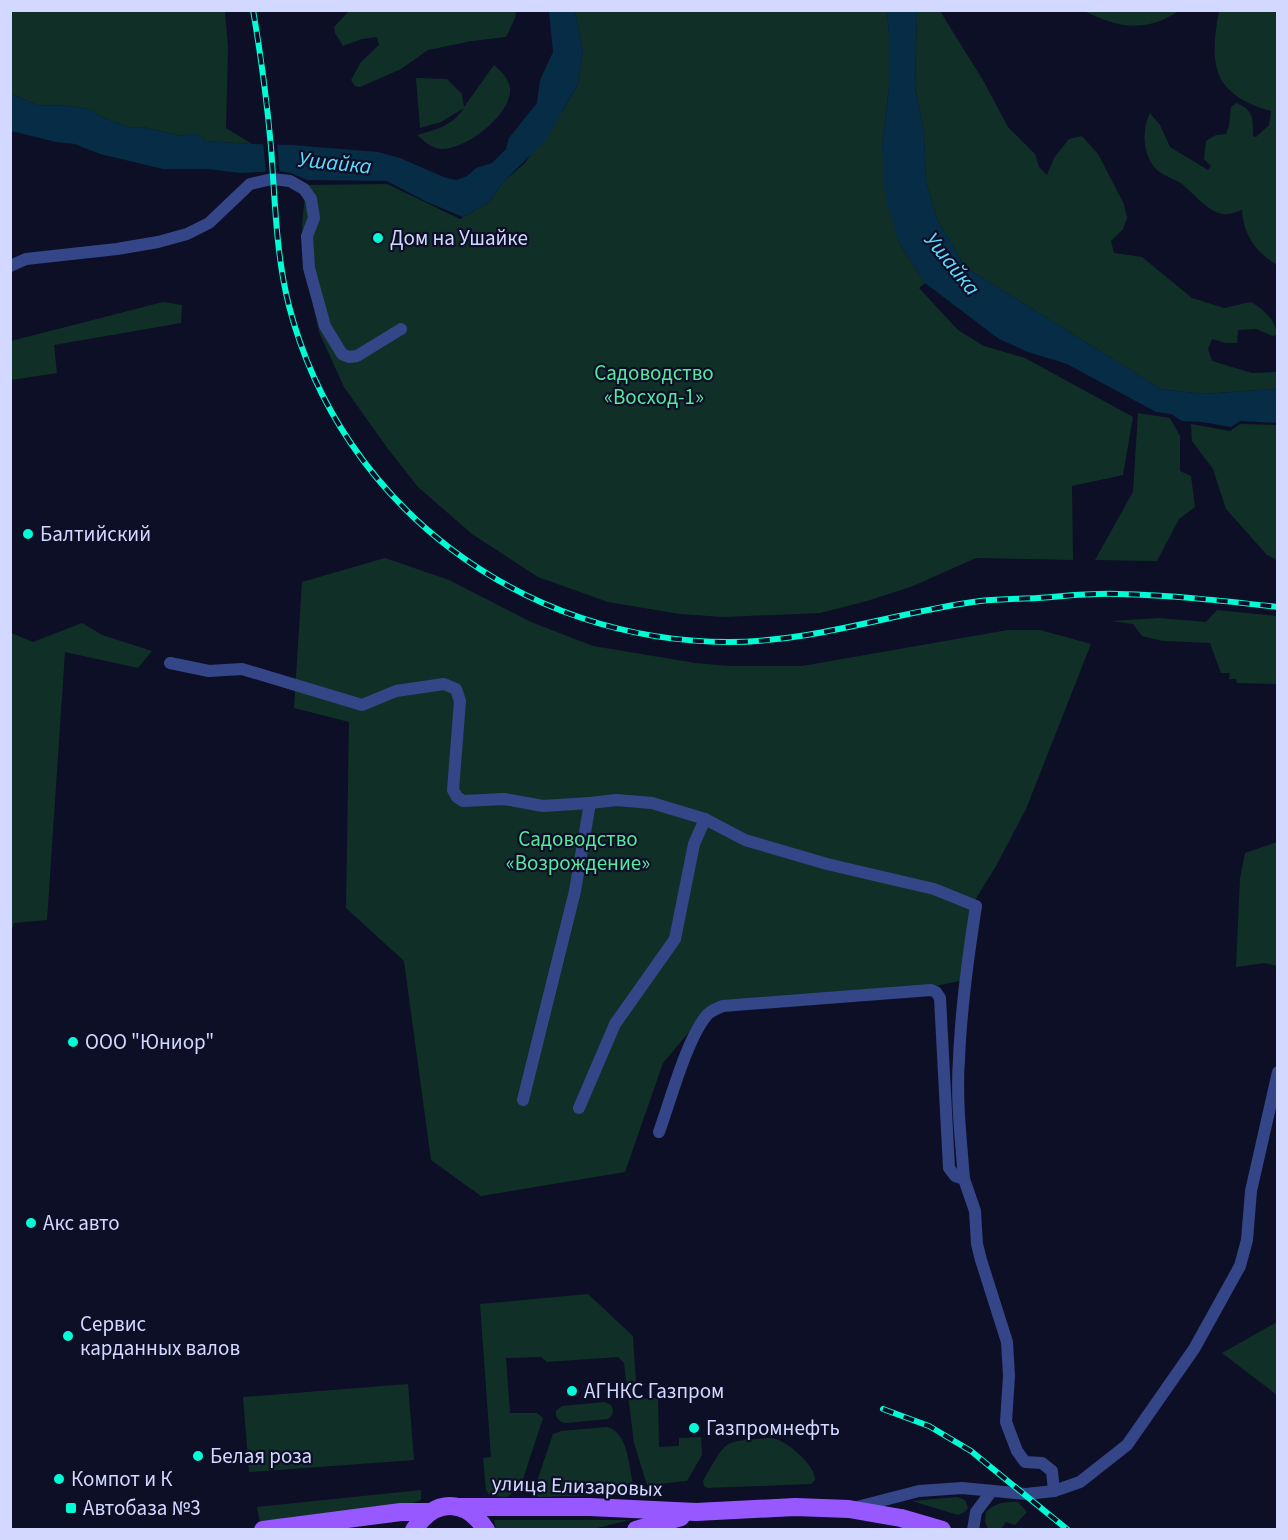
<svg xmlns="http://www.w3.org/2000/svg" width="1288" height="1540" viewBox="0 0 1288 1540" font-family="'Source Sans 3',sans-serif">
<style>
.green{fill:#103027}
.water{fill:#062d45}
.pier{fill:#0d0f26}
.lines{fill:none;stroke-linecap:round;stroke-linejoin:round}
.minor{stroke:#354688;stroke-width:12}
.primary{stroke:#9759ff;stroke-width:18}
.rail-casing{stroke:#00fdd6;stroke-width:6}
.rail{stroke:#0d0f26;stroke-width:4;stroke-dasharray:11;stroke-linecap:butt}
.poi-dot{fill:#00fdd6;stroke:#0d0f26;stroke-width:2}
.labels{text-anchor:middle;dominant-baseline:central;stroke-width:4.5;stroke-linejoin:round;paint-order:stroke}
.poi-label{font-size:21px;fill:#d2d8ff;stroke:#0d0f26;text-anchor:start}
.park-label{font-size:21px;fill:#55e89e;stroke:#0d0f26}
.street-label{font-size:21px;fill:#d2d8ff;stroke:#0d0f26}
.water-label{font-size:22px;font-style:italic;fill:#60ddff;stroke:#0d0f26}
</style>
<rect width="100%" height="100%" fill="#0d0f26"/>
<!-- green -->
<g class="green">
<path d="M10 11H225L228 48 226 128 252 144 205 141 202 136 192 134 180 136 143 127 131 128 104 118 89 109 60 105 40 106 11 94Z"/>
<path d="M515 11 516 16 506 37 472 41 428 50 401 69 360 87 355 86 351 80 361 62 379 45 377 37 362 39 343 46 335 33 334 27 349 11Z"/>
<path d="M575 11H887L889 35V88L882 146 899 243 925 283 919 288 958 330 984 346 1025 358 1133 417 1123 475 1072 486 1073 560 976 558 913 586 867 601 820 613 723 617 680 614 608 602 538 577 472 534 418 487 388 449 344 387 319 332 305 269 302 224 306 185 387 184 460 219 489 202 504 181 524 164 564 109 578 84 583 52Z"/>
<path d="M917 11H940L984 82 1008 127 1035 154 1039 167 1047 175 1054 158 1069 139 1082 136 1098 154 1124 204 1127 218 1123 229 1111 241 1114 253 1142 257 1192 298 1224 308 1251 302C1263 309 1276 320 1277 335L1273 336 1256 329 1238 330 1237 343H1226L1212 339 1208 349 1212 361 1252 373 1277 372V389L1202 394 1161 389 965 267 937 219 926 181 924 133 915 87Z"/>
<path d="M1084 11H1179C1145 33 1119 28 1084 11Z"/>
<path d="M1219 11H1277V265C1256 253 1243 234 1242 210 1237 211 1232 214 1228 214 1210 216 1195 194 1182 184 1175 179 1164 176 1157 170 1143 156 1141 131 1150 113L1160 125 1170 147 1208 170 1211 166 1204 159 1206 141 1216 135 1226 134 1229 126 1231 107 1236 103C1254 110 1253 119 1253 136L1256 137 1269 125 1271 111C1212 94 1209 65 1219 11Z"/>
<path d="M494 65C502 72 511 81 510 92 508 117 465 150 441 149 431 148 424 141 417 135 438 129 452 126 464 108L441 122 420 128 416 78 447 79 462 94 464 107Z"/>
<path d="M163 302 182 305 181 323 54 345 57 373 11 380V341Z"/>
<path d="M1138 413 1170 418 1180 436V471L1191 476 1195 507 1179 519 1157 561 1095 560 1133 492Z"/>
<path d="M1191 424 1230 431 1240 424 1277 425V560L1267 555 1226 509 1213 469 1192 441Z"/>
<path d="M385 558 449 580 531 622 593 646 695 663 729 666H802L1008 630H1040L1091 644 1026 809 996 866 972 905 960 981 930 987 705 1013 663 1063 625 1172 481 1196 431 1160 404 961 346 908 349 722 294 708 302 582Z"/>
<path d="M1217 610 1277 616V684L1237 683 1236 679H1229L1230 673H1221L1210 643 1163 641 1142 636 1133 624 1111 621 1159 618 1206 622Z"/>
<path d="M82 623 102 635 152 651 138 668 65 652 47 920 14 923 11 932V633L33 642Z"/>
<path d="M1277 842V966L1265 963 1236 967 1240 879 1245 853Z"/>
<path d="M588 1294 633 1336 637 1399 658 1398 659 1447 679 1446V1438L701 1437 702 1455 687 1481 647 1485 634 1443 624 1363 618 1357 547 1362 541 1357 506 1358 510 1413H537L543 1418 523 1479 516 1490 507 1497 490 1496 486 1490 483 1458 491 1457 480 1304Z"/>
<path d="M1277 1322V1395L1222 1353Z"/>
<path d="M408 1384 414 1460 249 1472 243 1397Z"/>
<path d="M605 1402 611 1405C614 1410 614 1415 608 1419L566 1423C559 1422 555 1418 556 1411L562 1406Z"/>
<path d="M607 1427C628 1432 629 1466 633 1484L632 1490 628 1494 538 1497 536 1494V1484L553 1434 561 1431Z"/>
<path d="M770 1438C785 1438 816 1466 815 1480L811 1484 707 1488 704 1486 703 1481C728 1438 721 1442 770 1438Z"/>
<path d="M421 1490V1500L413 1503 260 1522 257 1507Z"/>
<path d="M957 1497 965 1500 968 1508 966 1511 958 1515 912 1501Z"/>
<path d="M1018 1502 1027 1512 1015 1525 1006 1522 1001 1529H988L985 1522 986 1512C996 1502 1004 1502 1018 1502Z"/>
<path d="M494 1520H629L593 1529 496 1530Z"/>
</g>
<!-- water -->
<g class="water">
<path d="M549 11H575L583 52 578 84 546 140 504 181 489 202 463 217 425 201 387 181 307 180 291 173 279 171 240 173 208 169H163L100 154 75 144 56 142 11 131V94L40 106 60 105 89 109 104 118 131 128 143 127 180 136 192 134 202 136 205 141 252 144 292 145 378 152 400 158 446 178 457 180 467 176 476 168 492 163 506 149 509 138 537 103 540 80 553 52Z"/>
<path d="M887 11H917L915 87 924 133 926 181 937 219 965 267 1161 389 1202 394 1277 389V423L1240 421 1231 427 1202 422 1182 421 1171 414 1156 412 1067 364 1028 352 999 339 925 283 899 243 885 197 882 146 889 88V35Z"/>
</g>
<!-- pier -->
<path class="pier" d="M263 141 277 142 280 175 266 174Z"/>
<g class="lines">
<!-- minor -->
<g class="minor">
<path d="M10 266 26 259 117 249 158 242 187 234 209 223 250 184 272 179 290 181 304 189 311 199 314 218 307 236 309 268 325 326 342 354 349 357 357 356 401 329"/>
<path d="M170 663 209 671 242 669 362 705 396 691 444 684 456 689 460 701 453 790 457 797 463 801 504 799 543 806 590 803"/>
<path d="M523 1100 575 891 590 803 616 800 652 803 705 819 745 840 827 864 934 889 976 906C968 957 961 1008 959 1059 956 1099 961 1140 964 1179"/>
<path d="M579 1108 615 1024 675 939 694 844 705 819"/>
<path d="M659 1132C670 1102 687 1038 707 1015 711 1011 717 1008 723 1006L931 990 936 992 940 998 949 1168 955 1176 964 1179 975 1211 977 1244 981 1260 1007 1342 1009 1376 1006 1422 1017 1451 1025 1462 1042 1463 1052 1471 1054 1491"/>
<path d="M857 1507 919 1491 962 1488 1026 1494 1054 1491 1080 1482 1127 1445 1194 1349 1240 1266 1247 1240 1251 1191 1278 1072"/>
<path d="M973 1530 976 1512 991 1492"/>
</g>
<!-- primary -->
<g class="primary">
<path d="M457 1507H590L696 1512 795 1507 849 1509 901 1518 942 1530"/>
<path d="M263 1530 401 1512H428"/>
<path d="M414 1530C434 1498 466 1498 486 1530"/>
<path d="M636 1530 681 1517"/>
</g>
<!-- rail casing -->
<g class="rail-casing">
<g id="rail">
<path d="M253 10C261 56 267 102 271 147 275 200 276 255 289 306 341 507 524 642 729 642 815 642 896 612 980 601 999 599 1019 599 1038 598 1065 596 1092 593 1118 594 1171 595 1225 601 1278 607"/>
<path d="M883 1409 929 1426 971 1451 1068 1530"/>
</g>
</g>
<!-- rail -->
<use href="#rail" class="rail"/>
</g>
<!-- markers -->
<g class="poi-dot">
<circle cx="378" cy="238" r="6"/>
<circle cx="28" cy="534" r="6"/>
<circle cx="73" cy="1042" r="6"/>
<circle cx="31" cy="1223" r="6"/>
<circle cx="68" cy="1336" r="6"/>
<circle cx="572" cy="1391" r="6"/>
<circle cx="694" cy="1428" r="6"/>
<circle cx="198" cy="1456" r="6"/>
<circle cx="59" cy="1479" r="6"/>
<rect x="65" y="1502" width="12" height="12" rx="3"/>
</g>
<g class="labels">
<!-- poi labels -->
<g class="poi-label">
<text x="390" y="238">Дом на Ушайке</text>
<text x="40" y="534">Балтийский</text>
<text x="85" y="1042">ООО "Юниор"</text>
<text x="43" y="1223">Акс авто</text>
<text x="80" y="1324">Сервис<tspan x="80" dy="24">карданных валов</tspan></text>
<text x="584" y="1391">АГНКС Газпром</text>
<text x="706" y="1428">Газпромнефть</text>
<text x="210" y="1456">Белая роза</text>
<text x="71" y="1479">Компот и К</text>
<text x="83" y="1508">Автобаза №3</text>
</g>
<!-- park labels -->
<g class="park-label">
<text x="654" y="373">Садоводство<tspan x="654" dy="24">«Восход-1»</tspan></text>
<text x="578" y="839">Садоводство<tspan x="578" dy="24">«Возрождение»</tspan></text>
</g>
<!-- street labels -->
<g class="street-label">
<text transform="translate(577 1486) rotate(2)">улица Елизаровых</text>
</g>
<!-- water labels -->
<g class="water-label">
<text transform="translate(335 163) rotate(6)">Ушайка</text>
<text transform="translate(952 264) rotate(51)">Ушайка</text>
</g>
</g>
<!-- border -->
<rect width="1288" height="1540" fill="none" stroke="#d2d8ff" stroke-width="24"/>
</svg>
